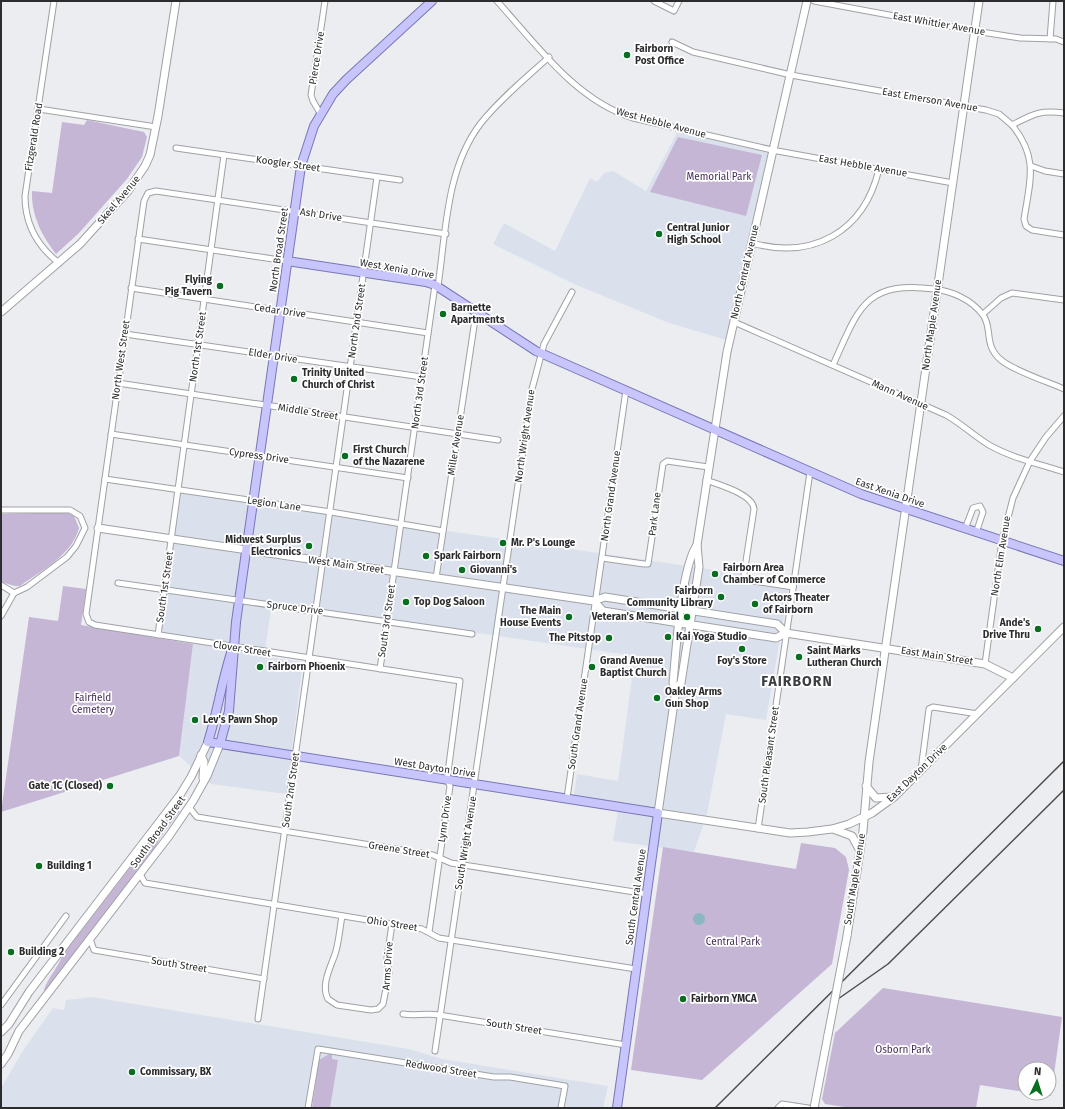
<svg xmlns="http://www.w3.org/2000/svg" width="1065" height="1109" viewBox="0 0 1065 1109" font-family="'Fira Sans',sans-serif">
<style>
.built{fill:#dbe1ec}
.green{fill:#c6b6d6}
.water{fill:#8bb6c2}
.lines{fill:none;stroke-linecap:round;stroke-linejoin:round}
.street-casing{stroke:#9fa1a5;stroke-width:7}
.secondary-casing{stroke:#9fa1a5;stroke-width:9}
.primary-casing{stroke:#7a77b4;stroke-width:10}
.street{stroke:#fff;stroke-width:5}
.secondary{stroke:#fff;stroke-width:7}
.primary{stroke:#c8c5fd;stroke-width:8}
.rail{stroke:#4d4d50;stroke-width:1.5}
.secondary-bridge-casing{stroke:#9fa1a5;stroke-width:9;stroke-linecap:butt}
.secondary-bridge{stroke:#fff;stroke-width:7}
.poi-dot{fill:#076f1f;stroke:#fff;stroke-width:1.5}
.labels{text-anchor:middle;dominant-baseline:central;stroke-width:3.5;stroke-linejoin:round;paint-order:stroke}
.street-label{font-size:10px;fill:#2c2c2e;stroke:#fff}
.poi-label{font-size:10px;font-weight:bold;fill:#2c2c2e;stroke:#fff;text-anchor:start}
.park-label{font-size:10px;fill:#432b57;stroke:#fff}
.district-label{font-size:14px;font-weight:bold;letter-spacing:1px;fill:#3c3e41;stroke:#fff}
</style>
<rect width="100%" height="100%" fill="#ebedf1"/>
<!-- built -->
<g class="built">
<path d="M679 129 773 150 730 341 669 323 574 284 493 244 504 223 555 251 590 178 597 182 604 173 613 171 646 191Z"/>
<path d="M181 492 790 581 766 720 726 714 707 814 694 852 613 841 618 810 573 802 577 774 618 781 635 656 272 603 264 657 303 662 286 794 211 784 179 756 193 644 160 638Z"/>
<path d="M92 997 409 1049 442 1059 608 1086 603 1108H1V1088L24 1049 53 1008 64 1010 66 1000Z"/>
</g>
<!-- green -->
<g class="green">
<path d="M87 120 144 132 147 137 142 157 127 179 79 233 56 254C42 236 31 215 32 191L52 193 62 122 84 125Z"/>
<path d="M678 137 762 155 746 216 650 192Z"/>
<path d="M66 512 74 516 79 528C72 555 42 570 20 586H15L1 582V514Z"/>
<path d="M63 586 86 589 81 625 193 644 179 756 1 812 29 617 58 621Z"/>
<path d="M180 811 160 838 154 850 46 992 44 990C48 977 58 968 62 956L172 813Z"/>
<path d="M801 843 835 848 846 857 849 870 832 964 702 1080 631 1070 663 847 796 869Z"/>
<path d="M883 988 1062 1017 1051 1096 1031 1093H1049V1069H1025V1092L980 1085 976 1108H851L825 1104 822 1099 835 1033Z"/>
<path d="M329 1054H332V1059L338 1060 330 1108H312L319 1060Z"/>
</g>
<!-- water -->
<circle class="water" cx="699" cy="919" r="6"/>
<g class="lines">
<!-- street casing -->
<g class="street-casing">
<g id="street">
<path d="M54 1 25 196C25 223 37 246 59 263"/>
<path d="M497 1C536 44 576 101 633 118L772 150 953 183"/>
<path d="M654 1 674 11 679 1"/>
<path d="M814 1 975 31 1020 38 1056 39 1064 42"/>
<path d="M1050 39 1053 1"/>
<path d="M672 42 693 52 791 75 986 110 999 114 1012 125C1034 114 1039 110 1064 113"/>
<path d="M39 109 156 127"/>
<path d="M320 113 313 101 311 95 325 1"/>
<path d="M1012 125C1039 158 1030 181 1024 219L1026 226 1032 230 1064 235"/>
<path d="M176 148 400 180"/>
<path d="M1031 166 1045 171 1064 174"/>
<path d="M138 239 287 261"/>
<path d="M752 243C813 260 864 232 879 169"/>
<path d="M438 286C446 232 446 168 481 123 500 99 526 78 549 57"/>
<path d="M131 288 428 333"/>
<path d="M983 314 1001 298 1012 293 1064 300"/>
<path d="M734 322 946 415C962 424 974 436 989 445 1012 458 1039 464 1064 472"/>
<path d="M125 334 422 377"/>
<path d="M833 365C858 310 864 280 934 289 952 291 972 300 983 315 993 328 983 345 1001 360 1014 371 1046 381 1064 389"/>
<path d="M118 383 498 440"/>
<path d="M111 434 408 478"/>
<path d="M105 479 331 512 443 531"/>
<path d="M706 480C719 485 753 494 754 509L744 574 747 580 793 587"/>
<path d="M1 510H70L80 516 85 528 76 546 67 557 27 587 14 593 1 616"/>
<path d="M965 529 973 508 980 506 983 512 976 533"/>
<path d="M602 558 644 564H648L663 464 667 461 708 467"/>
<path d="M436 578 476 313"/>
<path d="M118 583 472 634"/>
<path d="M1 585 14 593"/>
<path d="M158 635 224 155"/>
<path d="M985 664 1002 541 1013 498 1030 461 1046 437 1064 416"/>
<path d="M380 669 435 285"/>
<path d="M921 770 929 709 933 707 978 714"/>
<path d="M567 798 626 390"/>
<path d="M189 807 197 817 433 855 451 863 647 894"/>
<path d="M758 829 810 472"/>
<path d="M140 874 145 883 422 929 439 938 636 969"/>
<path d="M342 916C340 927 339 940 336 951 332 965 320 984 328 999L337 1005 371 1010 378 1009 383 1004 389 973 387 958 392 924"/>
<path d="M429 932 450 786 447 780 460 681 95 625 89 622 86 614 144 201 148 193 156 191 446 234"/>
<path d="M90 939 94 950 264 979"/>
<path d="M1 1005 66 916"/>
<path d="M403 1014C415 1016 426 1013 439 1015L626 1045"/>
<path d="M258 1019 377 177"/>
<path d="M435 1051 532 389 544 344 572 292"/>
<path d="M308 1108 318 1049 494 1077H510L565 1086 561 1108"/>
<path d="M778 1108 782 1104 808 1108"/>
</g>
</g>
<!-- secondary casing -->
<g class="secondary-casing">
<g id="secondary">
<path d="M807 1 727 352 697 545 699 567 681 683 676 689 658 813 790 833 808 832 832 829 849 824 872 813 894 797 1064 627"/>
<path d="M1 312 80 244 128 191 145 166 150 155 158 116 176 1"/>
<path d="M98 528 594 601 605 597 777 624 786 633"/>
<path d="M594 601 603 611 776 638 786 633 985 664 1013 678"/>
<path d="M676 689 673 683C676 651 681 568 697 545"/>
<path d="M201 755 204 762 203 778"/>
<path d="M866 786 876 798 892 797"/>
<path d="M833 829 852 836 859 849"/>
<path d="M847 936 863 831 869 762 979 1"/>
<path d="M1 1032 9 1024 29 992 180 795 191 777 208 742"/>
<path d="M1 1064 8 1054 19 1031 169 836 193 801 207 776 220 744"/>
<path d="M814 1108 828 1035"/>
</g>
</g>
<!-- primary casing -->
<g class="primary-casing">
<g id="primary">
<path d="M287 261 426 282 435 285 536 351 861 494 1064 561"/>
<path d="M233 647C222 678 218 711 208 742L658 813 617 1108"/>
<path d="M220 744 229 711 236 622 301 166 314 126 333 94 346 80 432 1"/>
</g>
</g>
<!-- street -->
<use href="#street" class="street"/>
<!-- secondary -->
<use href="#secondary" class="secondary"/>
<!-- primary -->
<use href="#primary" class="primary"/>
<!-- rail -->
<g class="rail">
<path d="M838 999 888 964 1064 790"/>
<path d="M715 1108 1064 761"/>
</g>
<!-- secondary-bridge casing -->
<g class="secondary-bridge-casing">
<path id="secondary-bridge" d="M828 1035 847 936"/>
</g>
<!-- secondary-bridge -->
<use href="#secondary-bridge" class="secondary-bridge"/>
</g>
<!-- markers -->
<g class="poi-dot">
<circle cx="627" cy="55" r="4"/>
<circle cx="659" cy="234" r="4"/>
<circle cx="220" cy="286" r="4"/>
<circle cx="443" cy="314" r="4"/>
<circle cx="294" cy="379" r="4"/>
<circle cx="345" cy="456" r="4"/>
<circle cx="503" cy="543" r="4"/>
<circle cx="309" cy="546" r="4"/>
<circle cx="426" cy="556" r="4"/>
<circle cx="462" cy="570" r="4"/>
<circle cx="715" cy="574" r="4"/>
<circle cx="721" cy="597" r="4"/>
<circle cx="406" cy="602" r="4"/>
<circle cx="755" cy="604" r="4"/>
<circle cx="569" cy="617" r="4"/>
<circle cx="687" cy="617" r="4"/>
<circle cx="1038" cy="629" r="4"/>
<circle cx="668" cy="637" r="4"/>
<circle cx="609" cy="638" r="4"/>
<circle cx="742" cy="649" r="4"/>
<circle cx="799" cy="657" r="4"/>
<circle cx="260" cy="667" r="4"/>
<circle cx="592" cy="667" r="4"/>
<circle cx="657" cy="698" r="4"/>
<circle cx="195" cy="720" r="4"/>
<circle cx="110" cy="786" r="4"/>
<circle cx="39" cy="866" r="4"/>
<circle cx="11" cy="952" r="4"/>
<circle cx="683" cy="999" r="4"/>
<circle cx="132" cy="1072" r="4"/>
</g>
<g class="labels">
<!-- street labels -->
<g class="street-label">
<text transform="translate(939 24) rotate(10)">East Whittier Avenue</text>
<text transform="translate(317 58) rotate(-81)">Pierce Drive</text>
<text transform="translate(930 100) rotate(10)">East Emerson Avenue</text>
<text transform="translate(661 123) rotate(15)">West Hebble Avenue</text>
<text transform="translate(34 137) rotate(-81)">Fitzgerald Road</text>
<text transform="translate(288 164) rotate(8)">Koogler Street</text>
<text transform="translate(863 166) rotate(10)">East Hebble Avenue</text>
<text transform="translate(119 200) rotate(-50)">Skeel Avenue</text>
<text transform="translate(321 215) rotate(9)">Ash Drive</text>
<text transform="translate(279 250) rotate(-82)">North Broad Street</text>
<text transform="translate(397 269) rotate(10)">West Xenia Drive</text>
<text transform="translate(745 272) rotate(-77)">North Central Avenue</text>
<text transform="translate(280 311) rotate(8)">Cedar Drive</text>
<text transform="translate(357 321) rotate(-82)">North 2nd Street</text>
<text transform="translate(932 325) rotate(-82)">North Maple Avenue</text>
<text transform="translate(198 347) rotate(-82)">North 1st Street</text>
<text transform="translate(273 356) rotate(9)">Elder Drive</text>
<text transform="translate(121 360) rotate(-82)">North West Street</text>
<text transform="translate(420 393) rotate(-82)">North 3rd Street</text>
<text transform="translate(900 395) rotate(24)">Mann Avenue</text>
<text transform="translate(308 412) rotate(9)">Middle Street</text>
<text transform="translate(525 436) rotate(-82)">North Wright Avenue</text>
<text transform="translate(456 445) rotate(-81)">Miller Avenue</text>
<text transform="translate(259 456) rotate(8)">Cypress Drive</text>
<text transform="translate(890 493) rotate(19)">East Xenia Drive</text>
<text transform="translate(611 496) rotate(-82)">North Grand Avenue</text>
<text transform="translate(274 504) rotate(8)">Legion Lane</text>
<text transform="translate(655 514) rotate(-83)">Park Lane</text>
<text transform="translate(1001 556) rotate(-81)">North Elm Avenue</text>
<text transform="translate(346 565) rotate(8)">West Main Street</text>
<text transform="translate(165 587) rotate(-82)">South 1st Street</text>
<text transform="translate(295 608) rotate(7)">Spruce Drive</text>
<text transform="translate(387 621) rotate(-82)">South 3rd Street</text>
<text transform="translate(242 649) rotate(9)">Clover Street</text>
<text transform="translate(937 656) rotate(9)">East Main Street</text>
<text transform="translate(578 724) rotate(-82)">South Grand Avenue</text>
<text transform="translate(769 755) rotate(-82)">South Pleasant Street</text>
<text transform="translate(435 768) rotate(9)">West Dayton Drive</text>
<text transform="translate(917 773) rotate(-44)">East Dayton Drive</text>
<text transform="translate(291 790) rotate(-82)">South 2nd Street</text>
<text transform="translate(445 819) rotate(-82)">Lynn Drive</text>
<text transform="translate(158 832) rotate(-54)">South Broad Street</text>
<text transform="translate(466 843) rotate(-81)">South Wright Avenue</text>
<text transform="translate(399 850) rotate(9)">Greene Street</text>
<text transform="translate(855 879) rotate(-81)">South Maple Avenue</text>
<text transform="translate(636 897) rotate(-82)">South Central Avenue</text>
<text transform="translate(392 924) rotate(9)">Ohio Street</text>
<text transform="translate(179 965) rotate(9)">South Street</text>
<text transform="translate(388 966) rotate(-86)">Arms Drive</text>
<text transform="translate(514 1027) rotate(9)">South Street</text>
<text transform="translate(441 1069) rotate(9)">Redwood Street</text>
</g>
<!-- poi labels -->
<g class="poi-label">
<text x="635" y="49">Fairborn<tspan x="635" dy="12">Post Office</tspan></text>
<text x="667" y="228">Central Junior<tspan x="667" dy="12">High School</tspan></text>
<text x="212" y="280" text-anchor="end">Flying<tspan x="212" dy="12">Pig Tavern</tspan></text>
<text x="451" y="308">Barnette<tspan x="451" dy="12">Apartments</tspan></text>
<text x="302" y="373">Trinity United<tspan x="302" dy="12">Church of Christ</tspan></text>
<text x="353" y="450">First Church<tspan x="353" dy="12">of the Nazarene</tspan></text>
<text x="301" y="540" text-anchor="end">Midwest Surplus<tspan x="301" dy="12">Electronics</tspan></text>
<text x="511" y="543">Mr. P's Lounge</text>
<text x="434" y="556">Spark Fairborn</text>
<text x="723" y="568">Fairborn Area<tspan x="723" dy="12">Chamber of Commerce</tspan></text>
<text x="470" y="570">Giovanni's</text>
<text x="713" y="591" text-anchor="end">Fairborn<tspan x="713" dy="12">Community Library</tspan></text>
<text x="763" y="598">Actors Theater<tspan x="763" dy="12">of Fairborn</tspan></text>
<text x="414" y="602">Top Dog Saloon</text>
<text x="561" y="611" text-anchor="end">The Main<tspan x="561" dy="12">House Events</tspan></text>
<text x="679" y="617" text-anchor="end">Veteran’s Memorial</text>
<text x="1030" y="623" text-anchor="end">Ande's<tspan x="1030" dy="12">Drive Thru</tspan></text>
<text x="676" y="637">Kai Yoga Studio</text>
<text x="601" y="638" text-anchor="end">The Pitstop</text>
<text x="807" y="651">Saint Marks<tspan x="807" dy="12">Lutheran Church</tspan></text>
<text x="600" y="661">Grand Avenue<tspan x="600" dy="12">Baptist Church</tspan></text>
<text x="742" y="661" text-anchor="middle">Foy's Store</text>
<text x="268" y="667">Fairborn Phoenix</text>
<text x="665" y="692">Oakley Arms<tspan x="665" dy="12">Gun Shop</tspan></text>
<text x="203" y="720">Lev's Pawn Shop</text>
<text x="102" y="786" text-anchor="end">Gate 1C (Closed)</text>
<text x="47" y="866">Building 1</text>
<text x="19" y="952">Building 2</text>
<text x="691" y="999">Fairborn YMCA</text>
<text x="140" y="1072">Commissary, BX</text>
</g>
<!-- park labels -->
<g class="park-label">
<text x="719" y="177">Memorial Park</text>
<text x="93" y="698">Fairfield<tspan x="93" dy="12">Cemetery</tspan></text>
<text x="733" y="942">Central Park</text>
<text x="903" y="1050">Osborn Park</text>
</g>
<!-- district labels -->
<g class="district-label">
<text x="797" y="681">FAIRBORN</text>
</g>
</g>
<!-- border -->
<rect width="1065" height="1109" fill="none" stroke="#2c2c2e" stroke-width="4"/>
<!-- north arrow -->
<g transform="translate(1037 1081) rotate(4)"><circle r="19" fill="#ffffff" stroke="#ababab"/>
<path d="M0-3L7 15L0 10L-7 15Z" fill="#076f1f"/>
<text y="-6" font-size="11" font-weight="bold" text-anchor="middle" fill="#2c2c2e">N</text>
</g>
</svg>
